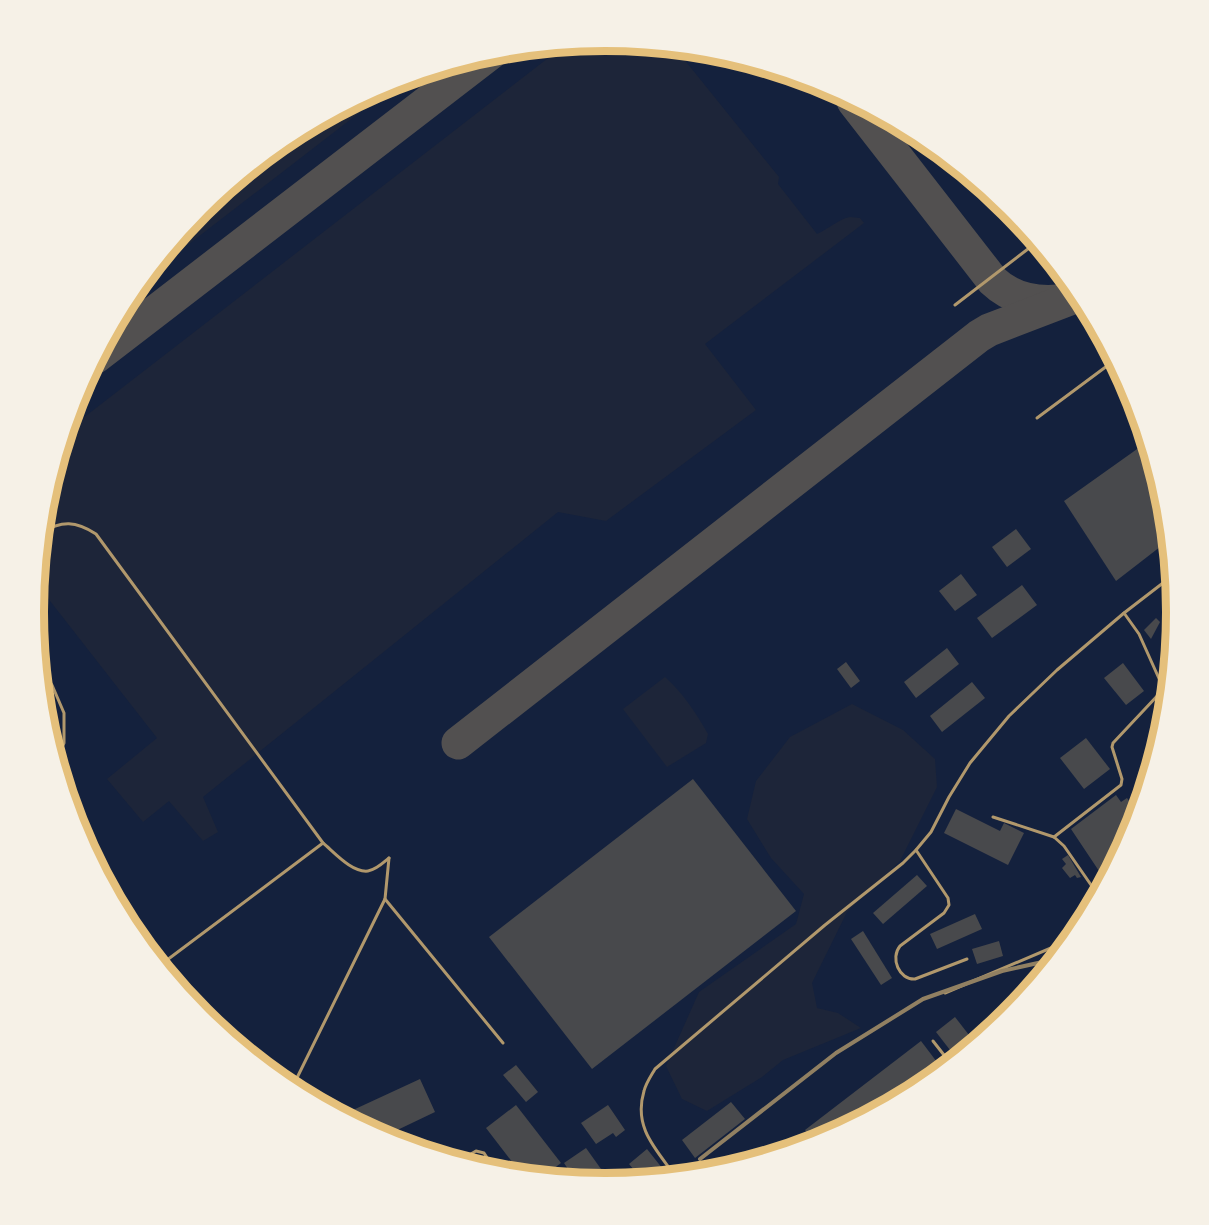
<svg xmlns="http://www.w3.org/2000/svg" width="1209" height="1225" viewBox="0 0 1209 1225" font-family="'Golos Text',sans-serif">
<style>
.green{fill:#1d2539}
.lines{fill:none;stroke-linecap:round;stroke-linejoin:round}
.taxiway{stroke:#525050;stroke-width:33}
.building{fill:#48494c}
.service{stroke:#b1986c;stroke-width:3}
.rail{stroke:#918062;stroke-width:4}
.rim{fill:none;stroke:#e5c07b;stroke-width:8}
</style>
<rect width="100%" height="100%" fill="#14213d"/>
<!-- green -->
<g class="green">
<path d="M605 41 675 48 779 177 778 184 817 234C828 229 839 219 850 217 853 217 857 218 860 218L864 223 705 344 756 410 606 521 558 512 203 797 218 832 203 841 169 801 143 822 107 779 157 738 36 583 44 501 65 432 565 45Z"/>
<path d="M403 79 141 281 201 208 287 137 386 84Z"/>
<path d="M665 677C683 693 696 713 708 734L706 743 667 767 623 709Z"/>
<path d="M852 704 903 730 935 759 937 787 900 861 847 912 812 983 817 1008 838 1013 861 1028 783 1060 762 1077 707 1111 682 1099 666 1066 699 992 796 924 804 894 771 858 747 819 756 781 790 737Z"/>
</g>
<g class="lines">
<!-- taxiway -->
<g class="taxiway">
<path d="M853 101 993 281C1011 298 1034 303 1058 301"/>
<path d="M96 357 491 53"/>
<path d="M458 743 979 336 989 330 1080 295"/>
</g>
</g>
<!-- building -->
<g class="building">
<path d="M1147 442 1165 501 1169 540 1116 581 1064 501Z"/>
<path d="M1016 529 1031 549 1007 567 992 547Z"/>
<path d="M961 574 977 595 955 611 939 591Z"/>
<path d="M1022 585 1037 605 992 638 977 618Z"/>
<path d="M1156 618 1160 622 1151 639 1144 630Z"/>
<path d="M1174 629 1172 652 1162 639Z"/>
<path d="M947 648 959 664 916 698 904 682Z"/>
<path d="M846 662 860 681 851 688 837 669Z"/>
<path d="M1123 663 1144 691 1126 705 1104 678Z"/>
<path d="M972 682 985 698 942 732 930 716Z"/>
<path d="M1086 738 1110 769 1084 789 1060 758Z"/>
<path d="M693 779 796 911 592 1069 489 937Z"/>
<path d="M1116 795 1121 802 1127 798 1138 813 1132 832 1108 876 1105 880 1071 829Z"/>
<path d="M956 809 1000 831 1004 823 1024 833 1008 865 944 833Z"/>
<path d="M1068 855 1081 877 1077 878 1075 875 1070 878 1062 868 1066 864 1062 859Z"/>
<path d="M917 875 927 886 883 924 873 913Z"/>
<path d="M975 914 982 929 937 949 930 934Z"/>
<path d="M863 931 892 978 881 985 851 939Z"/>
<path d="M999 941 1003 956 977 964 972 949Z"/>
<path d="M955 1017 976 1044 957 1059 936 1032Z"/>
<path d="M921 1041 943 1070 922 1088 823 1141 815 1143 805 1130Z"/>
<path d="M516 1065 538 1092 526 1102 503 1075Z"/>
<path d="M420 1079 435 1112 389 1134 393 1143 385 1140 340 1116Z"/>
<path d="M731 1102 745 1119 695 1158 682 1140Z"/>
<path d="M516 1105 561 1163 541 1178 523 1176 486 1128Z"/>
<path d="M608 1105 625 1130 616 1137 613 1133 596 1144 581 1123Z"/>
<path d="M586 1148 606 1176 596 1183 576 1181 564 1163Z"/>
<path d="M647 1149 670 1178 635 1181 640 1177 629 1164Z"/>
</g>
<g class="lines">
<!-- service -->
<g class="service">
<path d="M955 305 1037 242"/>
<path d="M1037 418 1115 360"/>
<path d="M41 533C62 520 76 521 96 534L323 843C334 852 352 873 368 871 376 870 383 863 389 858"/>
<path d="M38 665 52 685 64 713V743L55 762"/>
<path d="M993 817 1054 837 1064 846 1098 895"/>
<path d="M1054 837 1121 785 1122 779 1112 747 1113 743 1159 694 1162 688 1161 683 1139 634 1124 613"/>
<path d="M916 850 948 898 949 905 944 913 900 946C890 958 899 980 915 979L967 959"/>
<path d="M385 899 503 1043"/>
<path d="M159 966 323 843"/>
<path d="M945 993 1072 939"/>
<path d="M933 1041 951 1064"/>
<path d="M291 1090 385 899 389 858"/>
<path d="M457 1162 476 1151 484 1153 497 1173"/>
<path d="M676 1177C656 1149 633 1128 644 1091 646 1083 651 1076 655 1069L825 925 903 863 916 850 931 832 949 797 970 763 1009 716 1057 670 1124 613 1172 576"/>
</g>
<!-- rail -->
<path class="rail" d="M700 1159 836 1053 923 999 1002 971 1056 959"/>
</g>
<!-- crop -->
<path d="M0 0H1209V1225H0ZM44 612a561 561 0 1 1 1122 0a561 561 0 1 1-1122 0Z" fill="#f6f1e7" fill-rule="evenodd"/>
<path class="rim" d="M44 612a561 561 0 1 1 1122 0a561 561 0 1 1-1122 0Z"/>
</svg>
